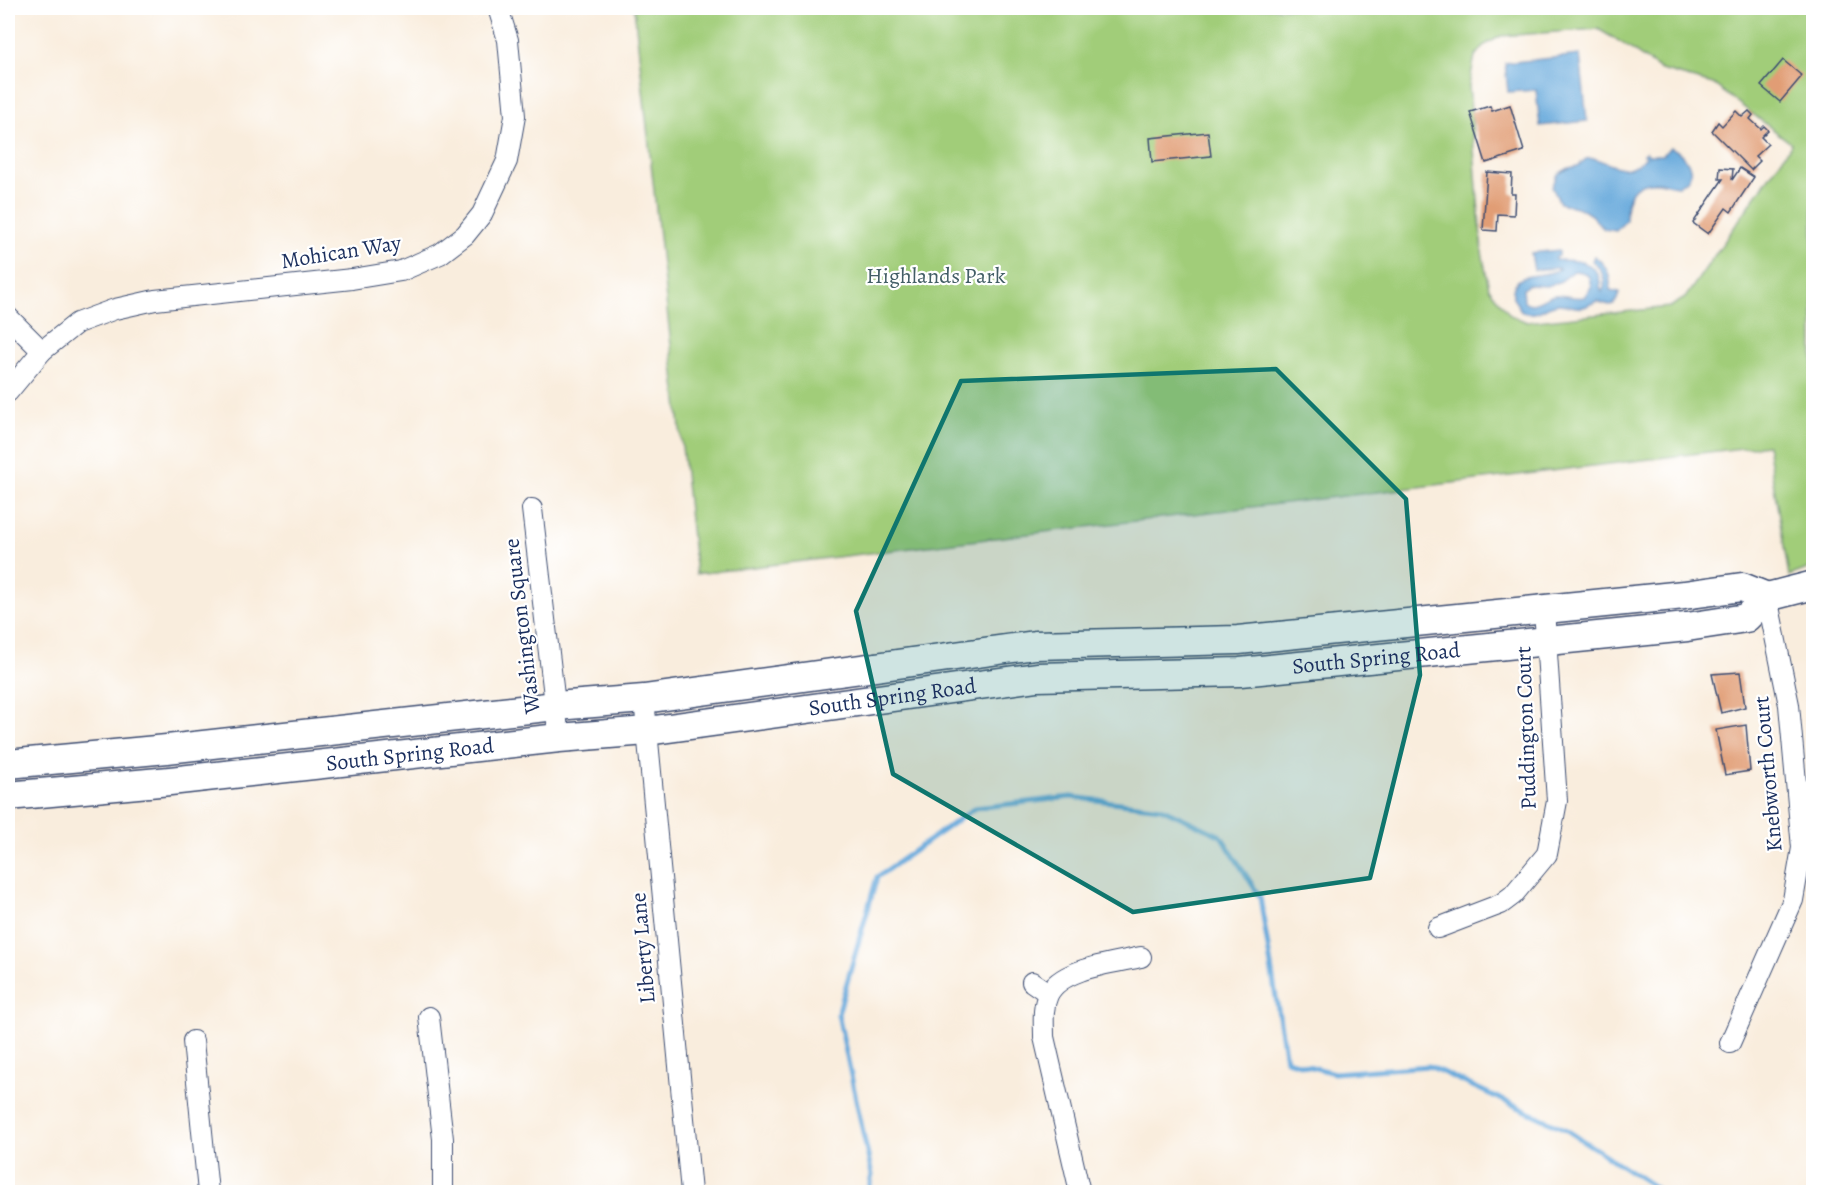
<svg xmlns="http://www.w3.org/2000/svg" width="1821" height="1200" viewBox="0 0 1821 1200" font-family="Alegreya,serif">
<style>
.green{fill:#a1cd79;stroke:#5e7e6c;stroke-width:1.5;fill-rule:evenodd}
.water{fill:#66a9db;stroke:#406c9c;stroke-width:1.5;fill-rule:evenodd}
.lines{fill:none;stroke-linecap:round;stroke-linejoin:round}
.stream{stroke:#66a9db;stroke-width:5}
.building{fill:#e19d75}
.minor-casing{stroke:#3c4c71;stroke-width:22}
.secondary-casing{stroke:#3c4c71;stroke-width:31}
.minor{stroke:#fff;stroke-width:20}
.secondary{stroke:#fff;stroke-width:28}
.marked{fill:#0f766e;fill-opacity:0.2;stroke:#0f766e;stroke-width:4.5;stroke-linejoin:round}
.labels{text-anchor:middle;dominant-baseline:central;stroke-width:4.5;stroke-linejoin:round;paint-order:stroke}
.street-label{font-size:22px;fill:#1b2f5e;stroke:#fff}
.park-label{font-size:22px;fill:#435e66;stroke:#fff}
</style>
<rect width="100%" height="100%" fill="#fff"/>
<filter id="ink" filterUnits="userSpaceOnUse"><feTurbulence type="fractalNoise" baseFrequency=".0167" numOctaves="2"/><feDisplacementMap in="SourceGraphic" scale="12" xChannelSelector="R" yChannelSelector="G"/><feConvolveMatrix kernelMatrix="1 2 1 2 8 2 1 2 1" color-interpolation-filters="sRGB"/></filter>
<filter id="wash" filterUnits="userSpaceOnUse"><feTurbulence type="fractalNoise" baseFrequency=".008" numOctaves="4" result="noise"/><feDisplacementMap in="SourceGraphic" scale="24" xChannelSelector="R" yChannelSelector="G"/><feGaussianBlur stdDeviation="1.35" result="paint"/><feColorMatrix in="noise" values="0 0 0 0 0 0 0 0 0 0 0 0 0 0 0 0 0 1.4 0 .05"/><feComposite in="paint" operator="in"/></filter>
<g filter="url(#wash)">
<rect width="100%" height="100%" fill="#f9eddd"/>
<!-- green -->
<path class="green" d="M634 8H1813V567L1789 576 1767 445 696 574ZM1598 29 1622 43 1661 70 1713 84 1792 144 1685 298 1670 307 1527 322 1510 315 1489 288 1482 252 1469 85 1475 56 1483 46 1501 36Z"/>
<!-- water -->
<g class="water">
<path d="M1580 55 1587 121 1540 126 1536 90 1508 92 1505 63Z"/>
<path d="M1670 147C1680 151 1698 168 1687 180 1684 182 1681 184 1678 186 1670 186 1666 183 1659 182 1632 179 1625 198 1626 220L1616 231 1604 229 1591 215 1580 208 1560 203 1552 187 1558 174 1569 168 1578 166 1586 159C1604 154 1622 183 1646 157L1643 154 1646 152 1649 155H1663Z"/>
<path d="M1559 250V256L1556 257V260C1572 261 1592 258 1599 278 1601 283 1599 287 1602 292 1608 281 1601 268 1592 261L1594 256C1607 265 1611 275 1610 290L1619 292C1616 309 1610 306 1597 301 1592 303 1588 306 1584 307 1576 309 1567 304 1559 304 1543 305 1542 317 1522 312L1513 298C1510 267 1543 280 1560 269L1559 268 1534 270 1531 253ZM1574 271 1582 272 1589 277 1591 287 1584 297C1574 299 1565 294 1555 295 1543 297 1535 309 1524 301L1523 289 1528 285 1547 286 1561 281Z"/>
</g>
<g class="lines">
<!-- stream -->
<path class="stream" d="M868 1192 872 1175 838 1014 877 877 975 808 1071 797 1161 808 1221 836 1260 897 1286 1060 1334 1073 1429 1066 1565 1129 1662 1192"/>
</g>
<g id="blocks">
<!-- building -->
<g class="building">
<path d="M1783 60 1802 76 1780 102 1761 86Z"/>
<path d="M1510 105 1524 151 1486 163 1470 112 1490 106 1492 111Z"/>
<path d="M1736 111 1742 117 1749 111 1753 115 1750 119 1761 129 1764 126 1768 130 1761 137 1768 144 1755 156 1760 161 1751 170 1712 131 1718 122 1722 126Z"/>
<path d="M1208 132 1211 156 1152 162 1150 138Z"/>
<path d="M1720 168 1733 169 1732 180 1740 168 1754 177 1731 212 1726 208 1708 234 1693 223 1723 179H1719Z"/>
<path d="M1487 172 1512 174 1511 194H1515L1514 215 1498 214 1497 231 1483 230Z"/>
<path d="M1740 672 1745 707 1721 713 1712 674Z"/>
<path d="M1746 725 1750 771 1725 775 1716 730Z"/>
</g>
</g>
</g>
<g filter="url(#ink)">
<use href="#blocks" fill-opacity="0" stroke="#3c4c71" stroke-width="1.5"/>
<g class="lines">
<!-- minor casing -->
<g class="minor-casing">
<g id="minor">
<path d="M8 317 42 351"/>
<path d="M8 392 42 351 77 323 115 309 155 300 352 279 401 271 440 254 465 235 482 214 507 161 515 116 508 40 498 8"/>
<path d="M532 509 559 738"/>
<path d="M644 699 691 1192"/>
<path d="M1438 928 1501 904 1513 895 1547 854 1557 801 1544 609"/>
<path d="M1032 982 1048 993"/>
<path d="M429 1017 443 1139V1192"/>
<path d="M193 1041 208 1192"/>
<path d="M1730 1043 1793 900 1802 848 1789 705 1767 597"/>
<path d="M1080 1192 1044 1037C1044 1023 1042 1008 1048 995 1060 968 1115 963 1141 957"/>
</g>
</g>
<!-- secondary casing -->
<g class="secondary-casing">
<g id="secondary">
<path d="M8 764 167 749 556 706 644 699 1035 645 1238 640 1684 595 1742 587 1767 597"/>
<path id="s1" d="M8 796 170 781 559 738 647 731 1037 677 1240 672 1687 627 1746 618 1767 597 1814 585"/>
</g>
</g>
<!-- minor -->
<use href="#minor" class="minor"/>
<!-- secondary -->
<use href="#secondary" class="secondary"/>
</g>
</g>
<!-- marked area -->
<path class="marked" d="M1276 369 1406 499 1420 675 1370 878 1133 912 893 774 856 611 961 381Z"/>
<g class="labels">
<!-- street labels -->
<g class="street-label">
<text transform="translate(341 252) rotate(-9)">Mohican Way</text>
<text transform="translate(522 626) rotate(-97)">Washington Square</text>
<text stroke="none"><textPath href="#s1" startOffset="1376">South Spring Road</textPath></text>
<text stroke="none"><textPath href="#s1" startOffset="890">South Spring Road</textPath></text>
<text transform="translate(1526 728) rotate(-92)">Puddington Court</text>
<text stroke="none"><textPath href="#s1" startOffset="404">South Spring Road</textPath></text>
<text transform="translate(1768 774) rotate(-95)">Knebworth Court</text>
<text transform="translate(643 948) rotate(-95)">Liberty Lane</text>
</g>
<!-- park labels -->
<g class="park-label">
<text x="936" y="276">Highlands Park</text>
</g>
</g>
<!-- margin -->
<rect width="1821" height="1200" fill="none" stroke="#fff" stroke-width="30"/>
</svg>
